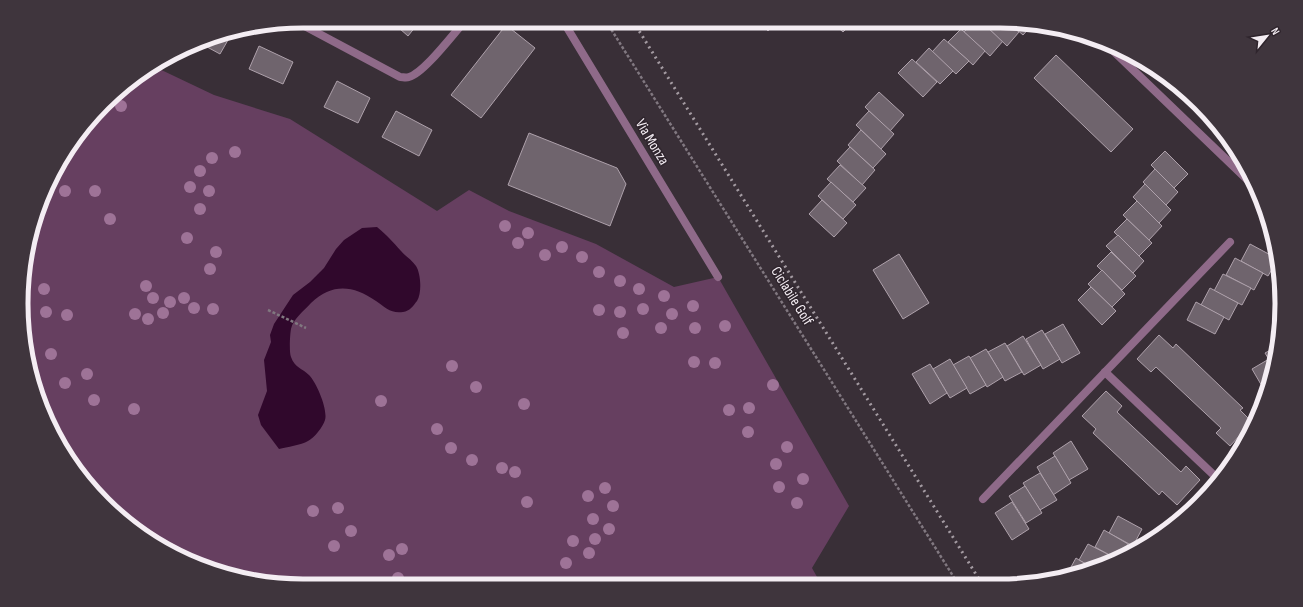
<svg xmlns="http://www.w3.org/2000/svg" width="1303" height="607" viewBox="0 0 1303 607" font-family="'Sofia Sans Condensed',sans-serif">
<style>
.green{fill:#663f60}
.water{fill:#30082c}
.building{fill:#6f646d;stroke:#aea1ab}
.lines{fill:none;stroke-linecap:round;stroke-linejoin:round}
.path{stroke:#817880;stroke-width:2.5;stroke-dasharray:3 2;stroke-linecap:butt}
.service{stroke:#8f6a89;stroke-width:8}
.minor{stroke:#8f6a89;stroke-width:8}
.rail{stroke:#a49ba2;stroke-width:3;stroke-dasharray:2 4;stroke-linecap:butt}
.tree{fill:#9e7397}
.labels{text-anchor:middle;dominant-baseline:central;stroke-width:3;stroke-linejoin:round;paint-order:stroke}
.street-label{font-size:15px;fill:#f4edf3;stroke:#2f252d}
.rim{fill:none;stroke:#f4edf3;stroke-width:5}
</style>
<rect width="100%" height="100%" fill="#392f37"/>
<!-- green -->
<path class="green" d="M153 66 214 95 290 119 437 211 469 190 509 211 596 244 674 287 718 277 849 506 812 568 821 584 303 586 248 581 196 565 117 516 59 445 26 358 21 303 26 249 59 162 117 91Z"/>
<!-- water -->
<path class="water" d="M377 227C388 236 392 241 401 251 405 256 412 260 416 266 421 274 422 293 417 301 413 306 410 311 403 312 391 314 385 307 376 301 353 285 332 283 311 303 304 311 293 319 291 329 290 334 289 352 291 357 295 368 302 368 309 375 317 383 328 410 325 420 323 427 314 438 308 441 301 445 287 447 279 449L261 425 258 415 267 391 264 360 271 342 270 335 274 324 293 295 310 282 324 268 336 249 344 240 362 228Z"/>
<!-- building -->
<g class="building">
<path d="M391 21H420L408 36Z"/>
<path d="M758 21H777L768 31Z"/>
<path d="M831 21H854L843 32Z"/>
<path d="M974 21H980L1003 41 990 56 964 32Z"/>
<path d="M983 21 1008 22 1019 32 1007 46 982 22Z"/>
<path d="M1008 22 1033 24 1023 35Z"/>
<path d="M506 25 535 48 481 118 451 95Z"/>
<path d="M961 29 985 51 973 65 948 42Z"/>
<path d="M232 33 220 54 198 42 212 36Z"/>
<path d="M944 39 969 61 956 74 932 52Z"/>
<path d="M259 46 293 62 283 84 249 69Z"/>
<path d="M929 48 953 71 940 84 916 62Z"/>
<path d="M1056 55 1133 129 1111 152 1034 78Z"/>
<path d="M912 59 937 82 923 97 898 73Z"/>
<path d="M337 81 370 98 358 123 324 107Z"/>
<path d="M879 92 904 115 890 131 865 107Z"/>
<path d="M396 111 432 130 419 156 382 137Z"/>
<path d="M869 111 894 134 881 149 856 125Z"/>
<path d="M861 130 886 154 873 168 848 145Z"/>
<path d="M529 133 617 168 626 184 610 226 508 185Z"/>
<path d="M850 147 875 170 862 185 837 161Z"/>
<path d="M1165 151 1188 174 1174 188 1151 165Z"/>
<path d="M840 165 866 188 853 202 827 179Z"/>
<path d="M1155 169 1178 192 1166 205 1143 182Z"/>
<path d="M831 182 856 205 843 219 818 196Z"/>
<path d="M1145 184 1171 210 1159 223 1133 197Z"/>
<path d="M822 200 847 223 834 237 809 214Z"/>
<path d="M1137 201 1162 226 1149 240 1123 215Z"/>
<path d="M1127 219 1152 243 1139 256 1114 232Z"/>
<path d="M1118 235 1144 261 1133 273 1106 246Z"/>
<path d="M1250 244 1278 259 1268 276 1241 261Z"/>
<path d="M1111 252 1136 276 1122 290 1097 266Z"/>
<path d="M899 254 929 303 903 319 873 270Z"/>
<path d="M1235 258 1263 273 1254 290 1226 275Z"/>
<path d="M1102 270 1125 294 1112 307 1088 284Z"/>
<path d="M1223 274 1251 288 1242 305 1214 291Z"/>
<path d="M1091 287 1116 311 1102 325 1078 300Z"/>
<path d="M1210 288 1238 303 1229 320 1201 305Z"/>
<path d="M1196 302 1224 317 1215 334 1187 320Z"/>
<path d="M1063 324 1080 353 1062 363 1045 334Z"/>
<path d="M1042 330 1060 359 1043 369 1026 339Z"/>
<path d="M1159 335 1173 348 1176 344 1243 408 1240 410 1252 422 1230 446 1216 433 1221 428 1156 367 1151 372 1137 359Z"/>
<path d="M1023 336 1041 365 1024 375 1007 346Z"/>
<path d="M1005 343 1022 372 1005 381 988 352Z"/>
<path d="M1278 346 1277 358 1274 368 1265 353Z"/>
<path d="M986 349 1003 377 987 387 970 358Z"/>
<path d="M969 356 986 385 970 394 953 365Z"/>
<path d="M950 359 967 388 950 398 933 369Z"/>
<path d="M1269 359 1274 368 1266 393 1252 369Z"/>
<path d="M930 364 947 393 930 404 912 374Z"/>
<path d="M1106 391 1122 406 1117 412 1181 472 1186 466 1200 480 1177 505 1162 491 1159 495 1093 433 1096 429 1082 416Z"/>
<path d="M1071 441 1088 469 1069 480 1053 453Z"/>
<path d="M1055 456 1071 483 1053 495 1037 467Z"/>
<path d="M1040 473 1057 500 1040 510 1023 483Z"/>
<path d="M1025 486 1042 513 1026 523 1009 496Z"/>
<path d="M1012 502 1029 529 1012 540 995 513Z"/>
<path d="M1118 516 1142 529 1133 546 1109 533Z"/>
<path d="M1104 530 1128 544 1121 557 1117 559 1095 547Z"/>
<path d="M1088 544 1113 557 1109 564 1093 568 1079 560Z"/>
<path d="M1076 558 1079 560 1093 568 1066 576Z"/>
</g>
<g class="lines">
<!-- path -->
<g class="path">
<path d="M606 21 958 584"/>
<path d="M1171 81 1218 126"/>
<path d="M268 310 306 328"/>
</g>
<!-- service -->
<g class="service">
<path d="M1105 372 1219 480"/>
<path d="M983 499 1230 242"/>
</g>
<!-- minor -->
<g class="minor">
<path d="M563 21 718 277"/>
<path d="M297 22 400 77C403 77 406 78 409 77 424 73 453 34 465 21"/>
<path d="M1103 41 1256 188"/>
</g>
<!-- rail -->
<path class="rail" d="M633 21 982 584"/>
</g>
<!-- trees -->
<g class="tree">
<circle cx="121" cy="106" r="6"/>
<circle cx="235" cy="152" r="6"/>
<circle cx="212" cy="158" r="6"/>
<circle cx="200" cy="171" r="6"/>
<circle cx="190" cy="187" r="6"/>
<circle cx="65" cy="191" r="6"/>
<circle cx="95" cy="191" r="6"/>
<circle cx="209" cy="191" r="6"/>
<circle cx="200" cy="209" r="6"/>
<circle cx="110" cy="219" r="6"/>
<circle cx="505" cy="226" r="6"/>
<circle cx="528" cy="233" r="6"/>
<circle cx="187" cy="238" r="6"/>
<circle cx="518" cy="243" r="6"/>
<circle cx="562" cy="247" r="6"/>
<circle cx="216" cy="252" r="6"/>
<circle cx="545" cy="255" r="6"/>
<circle cx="582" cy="257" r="6"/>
<circle cx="210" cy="269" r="6"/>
<circle cx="599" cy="272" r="6"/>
<circle cx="620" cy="281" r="6"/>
<circle cx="146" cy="286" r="6"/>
<circle cx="44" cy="289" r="6"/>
<circle cx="639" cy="289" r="6"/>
<circle cx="664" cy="296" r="6"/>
<circle cx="153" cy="298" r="6"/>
<circle cx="184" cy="298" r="6"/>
<circle cx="170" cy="302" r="6"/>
<circle cx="693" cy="306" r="6"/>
<circle cx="194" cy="308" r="6"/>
<circle cx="213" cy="309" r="6"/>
<circle cx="643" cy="309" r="6"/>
<circle cx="599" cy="310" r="6"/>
<circle cx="46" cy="312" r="6"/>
<circle cx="620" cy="312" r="6"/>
<circle cx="163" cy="313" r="6"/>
<circle cx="135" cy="314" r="6"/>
<circle cx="672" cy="314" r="6"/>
<circle cx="67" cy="315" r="6"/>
<circle cx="148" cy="319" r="6"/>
<circle cx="725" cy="326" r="6"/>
<circle cx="661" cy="328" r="6"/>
<circle cx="695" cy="328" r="6"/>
<circle cx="623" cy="333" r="6"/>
<circle cx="51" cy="354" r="6"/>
<circle cx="694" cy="362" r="6"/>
<circle cx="715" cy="363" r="6"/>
<circle cx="452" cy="366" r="6"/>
<circle cx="87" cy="374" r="6"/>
<circle cx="65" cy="383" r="6"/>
<circle cx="773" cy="385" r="6"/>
<circle cx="476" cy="387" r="6"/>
<circle cx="94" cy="400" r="6"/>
<circle cx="381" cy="401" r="6"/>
<circle cx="524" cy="404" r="6"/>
<circle cx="749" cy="408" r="6"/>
<circle cx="134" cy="409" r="6"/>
<circle cx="729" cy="410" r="6"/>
<circle cx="437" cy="429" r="6"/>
<circle cx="748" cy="432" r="6"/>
<circle cx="787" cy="447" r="6"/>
<circle cx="451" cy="448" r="6"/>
<circle cx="472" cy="460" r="6"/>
<circle cx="776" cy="464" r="6"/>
<circle cx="502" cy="468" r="6"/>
<circle cx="515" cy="472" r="6"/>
<circle cx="803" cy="479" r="6"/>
<circle cx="779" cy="487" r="6"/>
<circle cx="605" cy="488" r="6"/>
<circle cx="588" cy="496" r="6"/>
<circle cx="527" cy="502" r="6"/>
<circle cx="797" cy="503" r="6"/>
<circle cx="613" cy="506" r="6"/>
<circle cx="338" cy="508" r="6"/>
<circle cx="313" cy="511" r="6"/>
<circle cx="593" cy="519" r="6"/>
<circle cx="609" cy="529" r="6"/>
<circle cx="351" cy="531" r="6"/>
<circle cx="595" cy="539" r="6"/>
<circle cx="573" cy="541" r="6"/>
<circle cx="334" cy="546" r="6"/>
<circle cx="402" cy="549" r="6"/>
<circle cx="589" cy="553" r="6"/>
<circle cx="389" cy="555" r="6"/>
<circle cx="566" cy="563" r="6"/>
<circle cx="398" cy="578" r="6"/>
</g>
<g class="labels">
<!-- street labels -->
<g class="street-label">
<text transform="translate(652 142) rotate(59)">Via Monza</text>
<text transform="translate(792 296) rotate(58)">Ciclabile Golf</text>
</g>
</g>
<!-- crop -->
<path d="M0 0H1303V607H0ZM303 28H1000A275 275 0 0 1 1275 303V304A275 275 0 0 1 1000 579H303A275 275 0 0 1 28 304V303A275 275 0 0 1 303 28Z" fill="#3f353d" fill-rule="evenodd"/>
<path class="rim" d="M303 28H1000A275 275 0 0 1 1275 303V304A275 275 0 0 1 1000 579H303A275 275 0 0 1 28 304V303A275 275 0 0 1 303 28Z"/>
<!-- north arrow -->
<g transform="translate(1267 36) rotate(60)" stroke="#2f252d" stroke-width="3" paint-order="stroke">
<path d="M0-3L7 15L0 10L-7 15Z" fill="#f4edf3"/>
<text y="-6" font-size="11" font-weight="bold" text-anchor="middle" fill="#f4edf3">N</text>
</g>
</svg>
